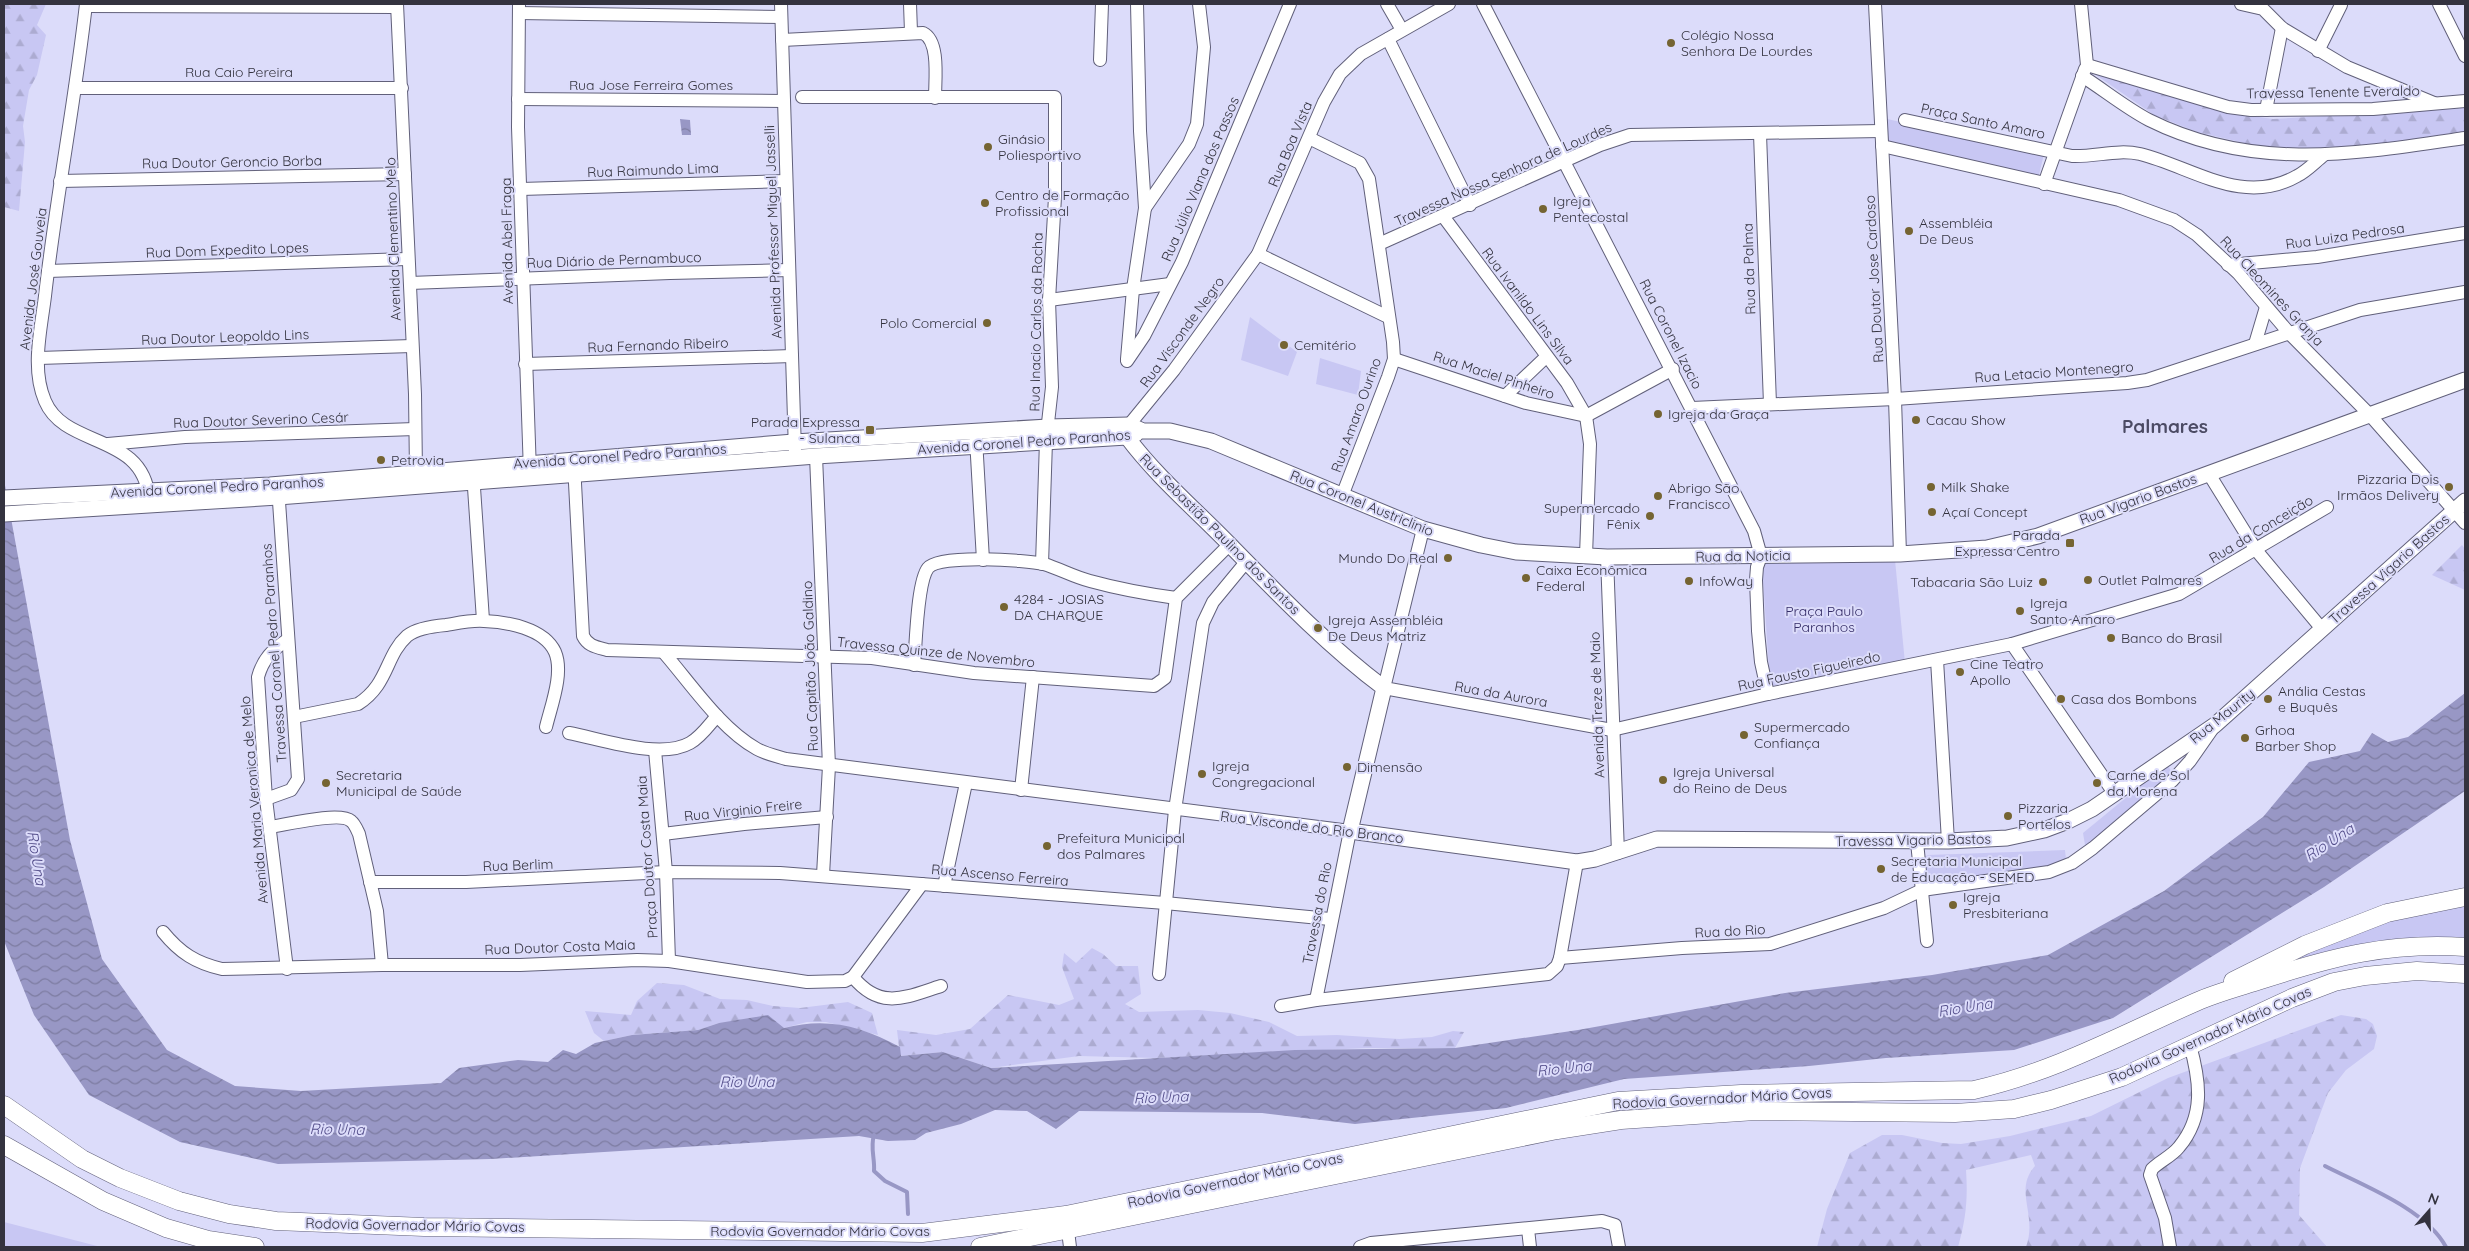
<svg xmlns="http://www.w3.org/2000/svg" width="2469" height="1251" viewBox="0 0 2469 1251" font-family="Quicksand,sans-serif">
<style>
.green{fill:#c8c7f3}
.forest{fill:url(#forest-firs)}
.water{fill:url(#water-waves)}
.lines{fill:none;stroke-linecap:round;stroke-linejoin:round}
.stream{stroke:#9897c5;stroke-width:4}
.minor-casing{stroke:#61607a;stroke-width:14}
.major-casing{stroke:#61607a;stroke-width:17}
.highway-casing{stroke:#61607a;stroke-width:19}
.minor{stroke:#fff;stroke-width:12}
.major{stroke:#fff;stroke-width:15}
.highway{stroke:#fff;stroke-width:18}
.poi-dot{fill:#756432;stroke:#dcdcfa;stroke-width:2}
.labels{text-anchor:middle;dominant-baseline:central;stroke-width:4;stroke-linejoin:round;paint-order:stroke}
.poi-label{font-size:14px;fill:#34333f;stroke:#dcdcfa;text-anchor:start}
.street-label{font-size:14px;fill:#34333f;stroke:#dcdcfa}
.park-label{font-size:14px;fill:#352d67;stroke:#dcdcfa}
.water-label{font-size:15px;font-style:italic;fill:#524c89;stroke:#dcdcfa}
.district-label{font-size:19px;font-weight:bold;fill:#4c4b64;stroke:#dcdcfa}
</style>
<defs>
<pattern id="forest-firs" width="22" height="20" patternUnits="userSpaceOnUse" patternTransform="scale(1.25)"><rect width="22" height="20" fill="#c8c7f3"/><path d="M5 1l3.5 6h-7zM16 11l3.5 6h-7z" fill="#acabd1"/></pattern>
<pattern id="water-waves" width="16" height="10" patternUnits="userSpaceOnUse" patternTransform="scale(1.25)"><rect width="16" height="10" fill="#9897c5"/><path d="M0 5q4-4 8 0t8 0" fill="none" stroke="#7d7ca1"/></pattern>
</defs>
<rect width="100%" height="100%" fill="#dcdcfa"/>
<!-- green -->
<g class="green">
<path d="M1887 119 2044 154 2038 179 1886 142Z"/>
<path d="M1250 317 1297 352 1288 376 1241 360Z"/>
<path d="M1320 358 1361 371 1358 395 1316 384Z"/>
<path d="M1895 560 1905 663 1770 686 1762 564Z"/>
<path d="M2167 764 2174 776 2086 851 2083 833Z"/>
<path d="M2065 850 2067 868 1927 887 1922 858 1928 855Z"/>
<path d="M2465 901V945L2263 974 2395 910Z"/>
<path d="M4 1222 101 1247H4Z"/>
</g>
<!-- forest -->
<g class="forest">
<path d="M4 4H46L37 25 46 35 37 75 29 90 23 126 25 142 19 211 4 207Z"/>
<path d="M2093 73 2224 112 2273 119 2465 108V131L2386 144 2317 150 2257 146 2197 132 2154 115Z"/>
<path d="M2462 545 2465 549V590L2432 575Z"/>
<path d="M1092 948 1103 954 1116 966H1138L1141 994 1125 1004 1139 1012 1198 1010 1230 1013 1269 1022 1297 1036 1337 1035 1399 1039 1432 1037 1453 1031 1464 1032 1455 1048H1367L1157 1058 1079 1056 991 1068 943 1052 900 1056 897 1030 936 1035 970 1029 1008 995 1059 1005 1074 999 1062 967 1064 953 1076 963Z"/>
<path d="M657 983 684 985 720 999 747 1000 773 1006 800 1008 848 1002 872 1013 878 1035 826 1022H807L784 1028 719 1023 698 1030 632 1035 604 1041 594 1033 585 1011 631 1015 637 1001Z"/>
<path d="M2341 1015 2366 1019 2373 1024 2377 1036 2374 1049 2346 1070 2328 1093 2300 1168 2299 1215 2327 1247H2026C2038 1215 2013 1190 2035 1166L2031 1155 1966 1170C1968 1199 1966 1219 1958 1247H1817L1827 1209 1850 1153 1882 1135H1902L1942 1143 1961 1144 2010 1136 2091 1116 2168 1078Z"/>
</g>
<!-- water -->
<g class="water">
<path d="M680 119 690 120 691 135H682Z"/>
<path d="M4 480 70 840 102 959 167 1050 235 1086 301 1091 441 1083 459 1068 518 1060 548 1062 563 1050 576 1054 595 1043 604 1041 632 1035 698 1030 719 1023 768 1015 784 1028C827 1017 861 1026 900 1047L901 1056 943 1052 991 1068 1295 1050 1455 1048 1578 1030 1785 993 1932 975 2048 955 2164 891 2263 817 2309 762 2360 751 2372 733 2388 742 2408 737 2465 693V791L2324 887 2113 1018 2014 1050 1886 1058 1809 1066 1624 1079 1506 1108 1355 1124 1262 1113 1079 1111 1056 1129 1027 1111 995 1110 961 1124 926 1133 915 1140 888 1141 859 1136 491 1159 278 1164 180 1142 89 1095 34 1015 4 941Z"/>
</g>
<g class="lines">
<!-- stream -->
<g class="stream">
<path d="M874 1135C870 1148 875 1158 874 1171L885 1181 907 1192 908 1214"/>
<path d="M2325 1166C2362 1185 2426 1209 2446 1247"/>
</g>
<!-- minor casing -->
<g class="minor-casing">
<g id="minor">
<path d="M86 4C75 102 56 198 45 296 41 329 31 369 45 401 65 449 144 432 149 499"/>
<path d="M397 4 415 394 416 473"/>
<path d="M519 4 518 127 530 472"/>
<path d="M781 4 795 451"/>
<path d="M910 4 911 32"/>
<path d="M1387 4 1402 30"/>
<path d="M1483 4 1754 531 1761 556 1757 567 1756 580 1758 631 1761 662 1768 694"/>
<path d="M1875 4 1895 399 1900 554"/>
<path d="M2081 4 2087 65"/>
<path d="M2241 4 2263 9 2282 28 2347 67 2434 103"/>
<path d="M2439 4 2465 56"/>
<path d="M86 6 397 7"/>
<path d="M519 13 781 17"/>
<path d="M1388 39 1470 205"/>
<path d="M782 40 923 33C940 41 935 80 935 98"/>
<path d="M2318 51 2341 5"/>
<path d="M1100 60 1102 4"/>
<path d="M2087 65 2228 107 2251 110 2373 109 2465 101"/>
<path d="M2082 76C2104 90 2126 108 2149 120 2253 172 2356 154 2465 138"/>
<path d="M75 88H402"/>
<path d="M802 97H1055V197L1049 300 1052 387 1046 441 1042 564"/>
<path d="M518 99 783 101"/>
<path d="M2266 110 2282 28"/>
<path d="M1905 120 2072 156C2096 157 2117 149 2140 154 2192 167 2243 207 2297 176 2307 171 2315 162 2324 155"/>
<path d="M1760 134 1770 404"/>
<path d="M1309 138 1360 163 1369 179 1393 342 1394 359 1388 377 1342 496"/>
<path d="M1882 146 2119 200 2174 220 2197 235 2238 273 2290 334 2369 414 2465 523"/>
<path d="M60 181 405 174"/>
<path d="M2044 184 2085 69"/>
<path d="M521 189 785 181"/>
<path d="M1145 208 1189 144 1197 124 1204 47 1199 4"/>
<path d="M1443 216 1567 383 1586 416 1590 444 1586 556"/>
<path d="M1379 244 1600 145 1630 135 1881 131"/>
<path d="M1258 254 1388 317"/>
<path d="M2228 265 2317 257 2465 233"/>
<path d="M48 271 407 259"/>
<path d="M410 283 670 273 789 270"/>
<path d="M1049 300 1170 284"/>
<path d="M2255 344 2266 307"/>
<path d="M39 358 412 346"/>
<path d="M1127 359 1133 289 1145 208 1140 131 1137 4"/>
<path d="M1394 359 1526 403 1586 416"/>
<path d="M1127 361 1144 336 1182 262 1290 4"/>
<path d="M525 364 792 356"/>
<path d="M1505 396 1546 357"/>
<path d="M1692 408 1895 399 2127 383 2147 380 2360 310 2465 292"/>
<path d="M1586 416 1673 369"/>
<path d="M1129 425 1174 370 1258 254 1324 102 1340 74 1361 54 1449 4"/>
<path d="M976 439 983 560"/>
<path d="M108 444 185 437 415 429"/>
<path d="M816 456 829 766 823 875"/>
<path d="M574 464 583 636C588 646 596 647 607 650L872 658 974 673 1154 686 1165 678 1176 598 1230 544"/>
<path d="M473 473 483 620"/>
<path d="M2209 474 2256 550 2322 629"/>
<path d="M1423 529 1384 688 1612 730 1768 694 2012 644 2179 594 2327 507"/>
<path d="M1607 557 1618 853"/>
<path d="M2012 644 2114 793"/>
<path d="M665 654C691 684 721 729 757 749 766 754 776 756 786 759L1350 831 1316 1000"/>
<path d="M1937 660 1948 841"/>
<path d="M914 665C916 644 917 582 928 568 939 554 1026 560 1044 564 1060 569 1074 577 1090 581 1119 589 1147 594 1176 598"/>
<path d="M294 717 358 704C389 684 385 656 407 636 417 628 434 626 446 625 458 623 472 620 484 621 507 622 544 628 555 652 564 673 551 706 546 727"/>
<path d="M569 733C601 739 660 760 690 743 701 737 709 725 717 716"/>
<path d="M655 750 666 872 669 961"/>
<path d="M1021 790 1033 677"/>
<path d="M266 799 291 790 298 779 278 487"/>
<path d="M270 827C285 825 340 811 351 821 355 824 357 830 359 834L377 911 382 965"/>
<path d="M663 834 744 824 827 817"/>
<path d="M1917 842 1927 941"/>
<path d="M370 882H466L666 872 780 873 1165 903 1330 919"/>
<path d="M944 886 966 783"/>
<path d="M163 932C180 953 196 963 222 969L382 965H520L637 960 669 961 807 982 845 981 853 977 922 884"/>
<path d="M1560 958 1682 948 1770 944 1884 908 1922 890 2049 872 2072 863 2093 848 2172 781 2190 761 2213 728"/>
<path d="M287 969 266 799 258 677C263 659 272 650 287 640"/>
<path d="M1159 974 1175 810 1203 623 1213 602 1246 562"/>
<path d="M853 977C881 1011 906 997 941 986"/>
<path d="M1281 1006 1316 1000 1548 974 1557 966 1560 958 1577 862"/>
<path d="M1528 1229 1530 1247"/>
<path d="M1068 1231 1070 1247"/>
<path d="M1360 1247 1371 1243 1602 1221 1615 1225 1619 1247"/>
<path d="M2170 1247 2165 1218 2150 1175 2152 1169C2160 1161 2172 1156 2179 1147 2205 1116 2200 1081 2190 1045"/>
</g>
</g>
<!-- major casing -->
<g class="major-casing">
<g id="major">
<path d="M1127 437C1157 477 1195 509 1230 545 1278 594 1328 646 1384 688L1350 831 1577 862 1595 859 1657 839 1948 841 2007 838 2044 830 2068 821 2092 809 2215 725 2465 501"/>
<path d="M4 498 270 485 794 442 1048 427 1129 425 1143 431H1170L1211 441 1423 529 1481 545 1516 552 1607 557 1900 554 1987 548 2038 536 2465 380"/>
<path d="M4 514 278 497 816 456 1127 437 1136 434"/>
</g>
</g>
<!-- highway casing -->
<g class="highway-casing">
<g id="highway">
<path d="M2233 981 2305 945 2387 913 2465 897"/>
<path d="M4 1105 82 1159 120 1178 179 1201 229 1214 276 1221 424 1227 922 1233 1066 1215 1618 1101 1741 1094 1974 1090C2054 1072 2121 1035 2196 1002 2216 993 2239 987 2261 980 2332 957 2389 942 2465 947"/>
<path d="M4 1145 103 1201 166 1228 208 1240 255 1247"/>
<path d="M980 1247 1557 1130 1621 1120 1755 1111 1955 1113 2014 1109 2051 1100 2122 1077 2292 998 2334 982 2365 976 2417 971 2465 974"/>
</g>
</g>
<!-- minor -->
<use href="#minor" class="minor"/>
<!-- major -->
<use href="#major" class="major"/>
<!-- highway -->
<use href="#highway" class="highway"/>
</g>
<!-- markers -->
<g class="poi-dot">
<circle cx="1671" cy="43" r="5"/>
<circle cx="988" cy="147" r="5"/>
<circle cx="985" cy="203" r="5"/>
<circle cx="1543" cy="209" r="5"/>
<circle cx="1909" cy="231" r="5"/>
<circle cx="987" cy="323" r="5"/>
<circle cx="1284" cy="345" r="5"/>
<circle cx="1658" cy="414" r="5"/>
<circle cx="1916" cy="420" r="5"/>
<rect x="865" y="425" width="10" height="10" rx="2.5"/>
<circle cx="381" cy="460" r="5"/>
<circle cx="1931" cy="487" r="5"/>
<circle cx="2449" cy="487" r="5"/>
<circle cx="1658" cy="496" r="5"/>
<circle cx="1932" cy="512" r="5"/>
<circle cx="1650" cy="516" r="5"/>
<rect x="2065" y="538" width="10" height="10" rx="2.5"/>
<circle cx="1448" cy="558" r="5"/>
<circle cx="1526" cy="578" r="5"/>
<circle cx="2088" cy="580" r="5"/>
<circle cx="1689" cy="581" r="5"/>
<circle cx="2043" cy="582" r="5"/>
<circle cx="1004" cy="607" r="5"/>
<circle cx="2020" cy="611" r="5"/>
<circle cx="1318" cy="628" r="5"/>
<circle cx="2111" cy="638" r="5"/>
<circle cx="1960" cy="672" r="5"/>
<circle cx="2061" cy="699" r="5"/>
<circle cx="2268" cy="699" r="5"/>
<circle cx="1744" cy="735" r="5"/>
<circle cx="2245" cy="738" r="5"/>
<circle cx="1347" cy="767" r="5"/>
<circle cx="1202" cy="774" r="5"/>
<circle cx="1663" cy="780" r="5"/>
<circle cx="326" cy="783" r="5"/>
<circle cx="2097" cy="783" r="5"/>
<circle cx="2008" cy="816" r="5"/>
<circle cx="1047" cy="846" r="5"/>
<circle cx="1881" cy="869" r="5"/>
<circle cx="1953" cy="905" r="5"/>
</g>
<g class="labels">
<!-- poi labels -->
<g class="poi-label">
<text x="1681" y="35">Colégio Nossa<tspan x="1681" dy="16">Senhora De Lourdes</tspan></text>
<text x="998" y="139">Ginásio<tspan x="998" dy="16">Poliesportivo</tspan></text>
<text x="995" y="195">Centro de Formação<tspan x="995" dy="16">Profissional</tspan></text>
<text x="1553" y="201">Igreja<tspan x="1553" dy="16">Pentecostal</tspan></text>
<text x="1919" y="223">Assembléia<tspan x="1919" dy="16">De Deus</tspan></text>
<text x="977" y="323" text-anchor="end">Polo Comercial</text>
<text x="1294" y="345">Cemitério</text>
<text x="1668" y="414">Igreja da Graça</text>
<text x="1926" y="420">Cacau Show</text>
<text x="860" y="422" text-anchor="end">Parada Expressa<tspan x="860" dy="16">- Sulanca</tspan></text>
<text x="391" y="460">Petrovia</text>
<text x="2439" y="479" text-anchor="end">Pizzaria Dois<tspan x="2439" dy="16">Irmãos Delivery</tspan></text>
<text x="1941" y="487">Milk Shake</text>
<text x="1668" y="488">Abrigo São<tspan x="1668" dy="16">Francisco</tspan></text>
<text x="1640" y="508" text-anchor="end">Supermercado<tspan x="1640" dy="16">Fênix</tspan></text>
<text x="1942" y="512">Açaí Concept</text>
<text x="2060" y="535" text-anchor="end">Parada<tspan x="2060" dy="16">Expressa Centro</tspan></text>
<text x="1438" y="558" text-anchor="end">Mundo Do Real</text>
<text x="1536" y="570">Caixa Econômica<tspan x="1536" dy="16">Federal</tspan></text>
<text x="2098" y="580">Outlet Palmares</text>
<text x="1699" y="581">InfoWay</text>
<text x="2033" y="582" text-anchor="end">Tabacaria São Luiz</text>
<text x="1014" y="599">4284 - JOSIAS<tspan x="1014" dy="16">DA CHARQUE</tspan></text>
<text x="2030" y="603">Igreja<tspan x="2030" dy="16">Santo Amaro</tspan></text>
<text x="1328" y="620">Igreja Assembléia<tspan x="1328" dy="16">De Deus Matriz</tspan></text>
<text x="2121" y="638">Banco do Brasil</text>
<text x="1970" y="664">Cine Teatro<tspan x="1970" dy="16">Apollo</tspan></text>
<text x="2278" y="691">Anália Cestas<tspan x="2278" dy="16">e Buquês</tspan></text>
<text x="2071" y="699">Casa dos Bombons</text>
<text x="1754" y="727">Supermercado<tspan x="1754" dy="16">Confiança</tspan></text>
<text x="2255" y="730">Grhoa<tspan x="2255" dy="16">Barber Shop</tspan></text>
<text x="1212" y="766">Igreja<tspan x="1212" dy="16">Congregacional</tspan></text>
<text x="1357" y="767">Dimensão</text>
<text x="1673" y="772">Igreja Universal<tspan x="1673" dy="16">do Reino de Deus</tspan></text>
<text x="336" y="775">Secretaria<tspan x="336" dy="16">Municipal de Saúde</tspan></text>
<text x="2107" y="775">Carne de Sol<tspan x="2107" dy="16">da Morena</tspan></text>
<text x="2018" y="808">Pizzaria<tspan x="2018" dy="16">Portelos</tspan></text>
<text x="1057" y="838">Prefeitura Municipal<tspan x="1057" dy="16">dos Palmares</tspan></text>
<text x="1891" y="861">Secretaria Municipal<tspan x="1891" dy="16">de Educação - SEMED</tspan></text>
<text x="1963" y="897">Igreja<tspan x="1963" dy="16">Presbiteriana</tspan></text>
</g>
<!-- street labels -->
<g class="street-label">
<text x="239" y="72">Rua Caio Pereira</text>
<text x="651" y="85">Rua Jose Ferreira Gomes</text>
<text transform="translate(2333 92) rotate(-1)">Travessa Tenente Everaldo</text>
<text transform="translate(1983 121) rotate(12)">Praça Santo Amaro</text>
<text transform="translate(1290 144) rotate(-67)">Rua Boa Vista</text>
<text transform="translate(232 162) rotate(-1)">Rua Doutor Geroncio Borba</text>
<text transform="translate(653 170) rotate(-2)">Rua Raimundo Lima</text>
<text transform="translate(1503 174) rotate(-24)">Travessa Nossa Senhora de Lourdes</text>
<text transform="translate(1200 179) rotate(-67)">Rua Júlio Viana dos Passos</text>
<text transform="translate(773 232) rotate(-92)">Avenida Professor Miguel Jasselli</text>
<text transform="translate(2345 236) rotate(-8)">Rua Luiza Pedrosa</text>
<text transform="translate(393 239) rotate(-92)">Avenida Clementino Melo</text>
<text transform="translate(507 241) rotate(-91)">Avenida Abel Fraga</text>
<text transform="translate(227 250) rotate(-2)">Rua Dom Expedito Lopes</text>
<text transform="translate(614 260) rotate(-2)">Rua Diário de Pernambuco</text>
<text transform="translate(1749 269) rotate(-92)">Rua da Palma</text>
<text transform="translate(33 279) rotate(-83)">Avenida José Gouveia</text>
<text transform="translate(1874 279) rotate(-93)">Rua Doutor Jose Cardoso</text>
<text transform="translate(2272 291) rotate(47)">Rua Cleomines Granja</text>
<text transform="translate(1528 306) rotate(53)">Rua Ivanildo Lins Silva</text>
<text transform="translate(1036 322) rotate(-89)">Rua Inacio Carlos da Rocha</text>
<text transform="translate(1182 332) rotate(-54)">Rua Visconde Negro</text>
<text transform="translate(1671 334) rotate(63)">Rua Coronel Izacio</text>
<text transform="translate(225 337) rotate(-2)">Rua Doutor Leopoldo Lins</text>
<text transform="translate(658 345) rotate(-2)">Rua Fernando Ribeiro</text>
<text transform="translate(2054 372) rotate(-4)">Rua Letacio Montenegro</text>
<text transform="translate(1494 375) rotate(18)">Rua Maciel Pinheiro</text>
<text transform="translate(1356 415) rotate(-70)">Rua Amaro Ourino</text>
<text transform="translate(261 420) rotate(-2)">Rua Doutor Severino Cesár</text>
<text transform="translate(1024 442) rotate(-4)">Avenida Coronel Pedro Paranhos</text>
<text transform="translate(620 456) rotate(-4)">Avenida Coronel Pedro Paranhos</text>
<text transform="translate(217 487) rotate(-3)">Avenida Coronel Pedro Paranhos</text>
<text transform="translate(2138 499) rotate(-20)">Rua Vigario Bastos</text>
<text transform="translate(1362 503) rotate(22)">Rua Coronel Austriclinio</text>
<text transform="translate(2261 529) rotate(-31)">Rua da Conceição</text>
<text transform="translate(1220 534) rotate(45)">Rua Sebastião Paulino dos Santos</text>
<text transform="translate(1743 556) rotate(-1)">Rua da Noticia</text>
<text transform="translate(2389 569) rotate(-42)">Travessa Vigario Bastos</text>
<text transform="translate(936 652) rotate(6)">Travessa Quinze de Novembro</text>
<text transform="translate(274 653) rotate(-94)">Travessa Coronel Pedro Paranhos</text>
<text transform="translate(810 666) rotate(-92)">Rua Capitão João Galdino</text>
<text transform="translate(1809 671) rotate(-12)">Rua Fausto Figueiredo</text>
<text transform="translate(1501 694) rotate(10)">Rua da Aurora</text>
<text transform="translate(1597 705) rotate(-92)">Avenida Treze de Maio</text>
<text transform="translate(2222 716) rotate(-39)">Rua Maurity</text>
<text transform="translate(254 800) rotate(-95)">Avenida Maria Veronica de Melo</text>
<text transform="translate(743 810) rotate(-6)">Rua Virginio Freire</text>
<text transform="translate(1312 827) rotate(7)">Rua Visconde do Rio Branco</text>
<text transform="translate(1913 840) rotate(-1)">Travessa Vigario Bastos</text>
<text transform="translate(647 857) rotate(-94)">Praça Doutor Costa Maia</text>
<text transform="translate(518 865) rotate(-2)">Rua Berlim</text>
<text transform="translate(1000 875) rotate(5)">Rua Ascenso Ferreira</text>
<text transform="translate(1317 913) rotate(-79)">Travessa do Rio</text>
<text transform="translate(1730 931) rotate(-3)">Rua do Rio</text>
<text transform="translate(560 947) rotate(-2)">Rua Doutor Costa Maia</text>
<text transform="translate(2210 1035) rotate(-24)">Rodovia Governador Mário Covas</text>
<text transform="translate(1722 1098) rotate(-3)">Rodovia Governador Mário Covas</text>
<text transform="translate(1235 1180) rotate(-12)">Rodovia Governador Mário Covas</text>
<text transform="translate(415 1225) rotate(1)">Rodovia Governador Mário Covas</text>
<text x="820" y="1231">Rodovia Governador Mário Covas</text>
</g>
<!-- park labels -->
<g class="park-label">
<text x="1824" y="611">Praça Paulo<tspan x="1824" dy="16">Paranhos</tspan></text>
</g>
<!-- water labels -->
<g class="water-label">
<text transform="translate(2329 842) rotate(-33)">Rio Una</text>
<text transform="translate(37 858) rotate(81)">Rio Una</text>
<text transform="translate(1965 1007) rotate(-9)">Rio Una</text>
<text transform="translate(1564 1068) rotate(-6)">Rio Una</text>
<text x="747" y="1081">Rio Una</text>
<text transform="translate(1161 1097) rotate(-2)">Rio Una</text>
<text transform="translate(337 1129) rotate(1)">Rio Una</text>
</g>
<!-- district labels -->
<g class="district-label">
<text x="2165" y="426">Palmares</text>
</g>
</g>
<!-- border -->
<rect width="2469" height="1251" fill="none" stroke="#34333f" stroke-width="10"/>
<!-- north arrow -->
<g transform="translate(2429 1211) rotate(20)" stroke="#dcdcfa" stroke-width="4" paint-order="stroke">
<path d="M0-4L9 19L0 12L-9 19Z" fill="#34333f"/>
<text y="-8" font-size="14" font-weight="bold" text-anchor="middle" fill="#34333f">N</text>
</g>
</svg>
